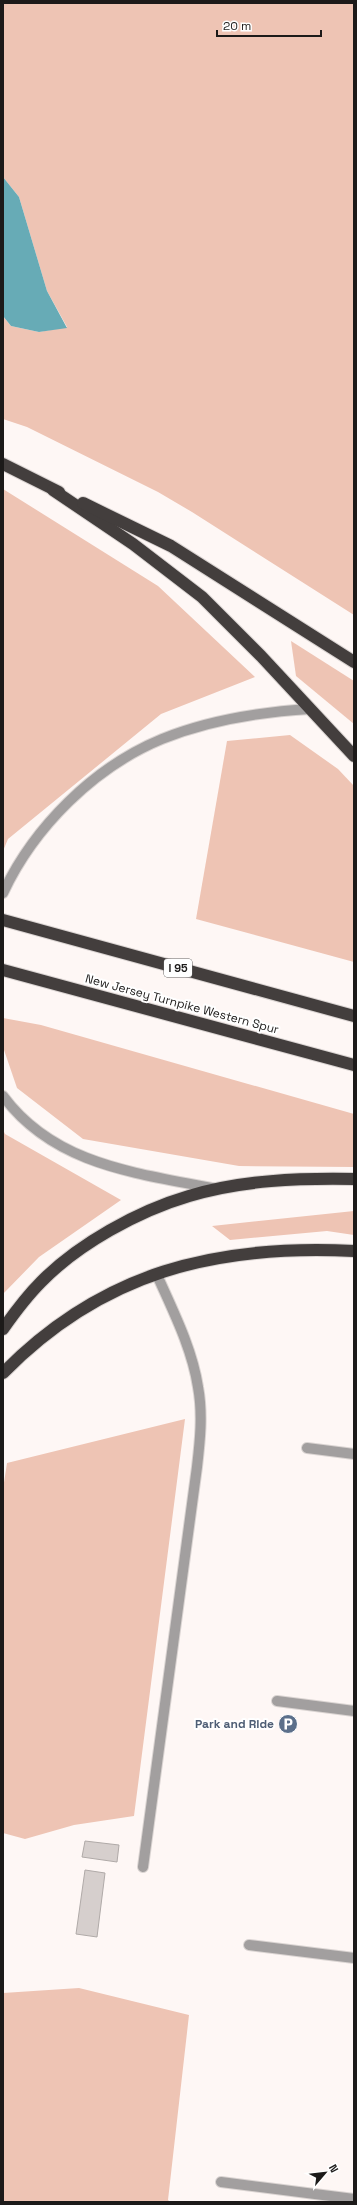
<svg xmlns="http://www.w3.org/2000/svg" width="357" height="2205" viewBox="0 0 357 2205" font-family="'Space Grotesk',sans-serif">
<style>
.green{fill:#eec4b4}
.water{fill:#67abb6}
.building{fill:#d6cfcd;stroke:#b0aaa8}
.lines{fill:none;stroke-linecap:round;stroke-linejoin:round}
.minor-casing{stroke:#dad4d2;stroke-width:12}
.highway-casing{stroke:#dad4d2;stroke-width:14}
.minor{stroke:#a29f9f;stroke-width:10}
.highway{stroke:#433e3d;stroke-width:12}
.labels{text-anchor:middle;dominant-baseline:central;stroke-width:4;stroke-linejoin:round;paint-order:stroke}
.shield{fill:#fff;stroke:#605f5e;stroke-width:1}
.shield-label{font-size:11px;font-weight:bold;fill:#1c1a19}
.street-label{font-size:12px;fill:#1c1a19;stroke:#fff}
.service-label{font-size:12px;font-weight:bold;fill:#4e5e75;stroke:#fff;text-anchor:end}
</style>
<rect width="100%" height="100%" fill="#fef7f5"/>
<!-- green -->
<g class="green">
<path d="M3 3H354V615L192 512 158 492 27 427 3 419V316L11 326 39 332 67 327 47 291 19 197 3 177Z"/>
<path d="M3 489 158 586 255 677 161 714 8 839 3 851Z"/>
<path d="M291 641 354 681V724L296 676Z"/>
<path d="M290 735 338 769 354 786V962L196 919 227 741Z"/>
<path d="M3 1018 41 1025 354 1114V1167L239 1166 83 1139 17 1088 3 1047Z"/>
<path d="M3 1130 5 1134 121 1200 39 1257 3 1294Z"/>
<path d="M354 1211V1235L327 1231 230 1240 212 1226Z"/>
<path d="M185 1419 134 1816 74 1825 25 1839 3 1833V1489L7 1463Z"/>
<path d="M79 1988 189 2015 168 2200 170 2202H3V1993Z"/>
</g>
<!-- water -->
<path class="water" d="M3 177 19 197 47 291 67 328 39 332 11 326 3 316Z"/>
<!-- building -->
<g class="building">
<path d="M85 1841 119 1845 117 1862 82 1857Z"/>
<path d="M85 1870 105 1873 97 1937 76 1934Z"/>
</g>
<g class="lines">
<!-- minor casing -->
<g class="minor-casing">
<g id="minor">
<path d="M3 893C34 827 94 767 162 739 209 720 260 712 310 709"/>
<path d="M3 1096C55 1166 138 1173 217 1189"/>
<path d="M307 1448 354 1454"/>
<path d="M277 1701 354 1711"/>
<path d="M143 1867 197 1467C200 1441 203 1414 198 1387 192 1348 173 1311 157 1275"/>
<path d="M249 1945 354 1958"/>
<path d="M221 2182 354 2199"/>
</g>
</g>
<!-- highway casing -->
<g class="highway-casing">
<g id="highway">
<path d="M3 464 59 492"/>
<path d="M53 490 133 544 202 597 261 656 354 756"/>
<path d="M83 503 171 546 354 662"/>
<path d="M3 920 354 1016"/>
<path d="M3 970 354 1065"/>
<path d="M3 1329C15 1312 27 1296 41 1282 78 1244 138 1211 189 1196 241 1180 300 1178 354 1179"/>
<path d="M3 1373C102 1272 216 1244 354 1251"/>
</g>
</g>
<!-- minor -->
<use href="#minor" class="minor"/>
<!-- highway -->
<use href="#highway" class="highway"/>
</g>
<!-- icons -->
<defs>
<g id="parking-disc" transform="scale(1)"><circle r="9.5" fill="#5c6f8a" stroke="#fff"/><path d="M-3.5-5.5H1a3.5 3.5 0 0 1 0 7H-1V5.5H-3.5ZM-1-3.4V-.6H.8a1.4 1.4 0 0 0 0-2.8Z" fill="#fff"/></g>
</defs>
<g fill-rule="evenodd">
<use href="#parking-disc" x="288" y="1724"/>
</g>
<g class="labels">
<!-- shield labels -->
<rect class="shield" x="164" y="959" width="28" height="18" rx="3"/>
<g class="shield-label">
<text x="178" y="968">I 95</text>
</g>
<!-- street labels -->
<g class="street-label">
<text transform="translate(182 1004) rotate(15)">New Jersey Turnpike Western Spur</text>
</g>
<!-- service labels -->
<g class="service-label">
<text x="274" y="1724">Park and Ride</text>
</g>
</g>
<!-- border -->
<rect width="357" height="2205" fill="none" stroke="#1c1a19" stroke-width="8"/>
<!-- north arrow -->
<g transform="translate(325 2173) rotate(62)" stroke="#ffffff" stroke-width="3" paint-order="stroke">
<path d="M0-3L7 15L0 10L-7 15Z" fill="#1c1a19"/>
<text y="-6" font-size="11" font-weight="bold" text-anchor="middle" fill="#1c1a19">N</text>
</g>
<!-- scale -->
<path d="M217 30v6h104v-6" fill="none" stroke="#1c1a19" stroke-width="2"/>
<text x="223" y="30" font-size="12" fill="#1c1a19" stroke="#ffffff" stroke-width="3" paint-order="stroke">20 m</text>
</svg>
